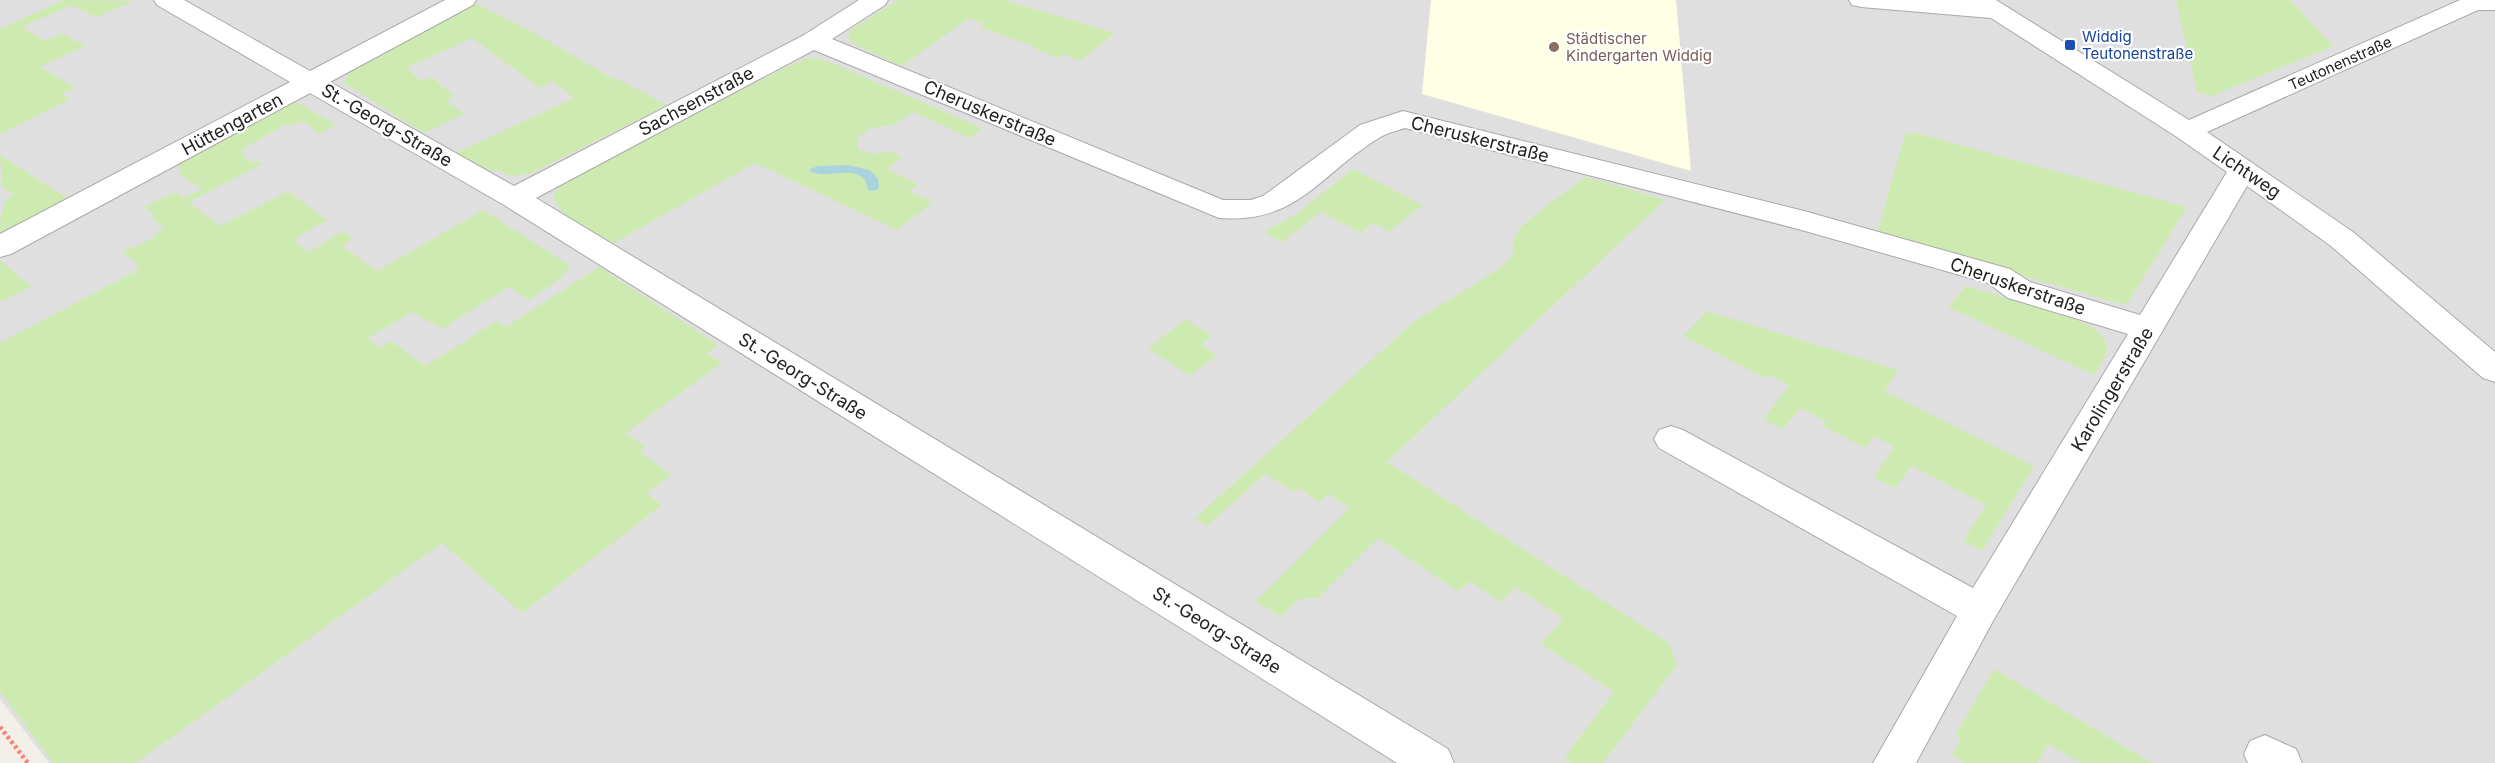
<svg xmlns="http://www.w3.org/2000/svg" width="2495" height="763" viewBox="0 0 2495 763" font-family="Inter,sans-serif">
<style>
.residential{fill:#e0dfdf}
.education{fill:#ffffe5}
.grass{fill:#cdebb0}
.water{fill:#aad3df}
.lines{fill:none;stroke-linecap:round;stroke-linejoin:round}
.street-casing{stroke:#a9a9a9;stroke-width:2}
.path{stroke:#fa8072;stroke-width:4.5;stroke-dasharray:3 3;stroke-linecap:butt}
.street{fill:#fff;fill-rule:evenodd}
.transit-dot{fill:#1a4fb4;stroke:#fff;stroke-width:2}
.education-dot{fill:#8d6e63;stroke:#fff;stroke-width:2}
.labels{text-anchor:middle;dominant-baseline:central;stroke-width:4.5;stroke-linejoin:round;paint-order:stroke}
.far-transit-label{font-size:15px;fill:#164399;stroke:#fff;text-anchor:start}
.far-education-label{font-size:15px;fill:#785e54;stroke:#fff;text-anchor:start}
.far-street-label{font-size:15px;fill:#222;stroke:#fff}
.street-label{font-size:18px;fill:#222;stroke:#fff}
</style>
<rect width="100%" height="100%" fill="#f2efe9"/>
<!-- residential -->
<path class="residential" d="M0 0H2495V763H49L0 699Z"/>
<!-- education -->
<path class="education" d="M1431 0H1676L1691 171 1422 94Z"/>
<!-- grass -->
<g class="grass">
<path d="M64 0 134 1 96 17 72 5 22 27 45 41 62 33 85 46 40 67 75 88 61 94 70 99 0 134V29Z"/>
<path d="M899 0H1003L1115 33 1080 61 1064 54 1059 58 1037 50 1036 47 979 27 984 24 969 18 902 66 851 43 848 33 853 28Z"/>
<path d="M2176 0H2290L2333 46 2212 96 2197 92Z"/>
<path d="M475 3 540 36 613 79 616 78 667 105 529 174 510 176 500 171H492L454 154 574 98 553 81 540 88 472 38 406 68 422 81 431 77 455 96 446 100 464 114 424 133 344 83 350 71Z"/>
<path d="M808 58 825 60 982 128 970 138 913 112 894 125 872 128 858 137V149L872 154 889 151 902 157 887 169 918 184 909 191 933 202 897 230 755 163 612 244C589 231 562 221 553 195L561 185 784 68Z"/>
<path d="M299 103 335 125 319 134 304 121 287 126 284 125 241 150 245 153 242 156 253 163 257 161 262 164 189 202 220 226 288 191 327 220 293 240 309 252 343 231 353 239 342 246 377 271 483 210 571 266 563 274 564 276 529 300 509 287 442 329 412 312 368 338 380 348 391 341 425 366 497 321 506 327 599 267 718 345 706 353 722 363 626 433 645 447 640 452 671 475 646 493 662 505 522 613 442 543 136 763H53L0 691V343L132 273 147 284 132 272 140 267 122 251 132 246 134 248 157 236 155 233 164 228 151 218 155 215 144 207 175 192 184 198 202 189 180 174 179 162 288 104Z"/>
<path d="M1916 133 2187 207 2129 301 2126 304 2118 303 1877 234 1905 134Z"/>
<path d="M0 155 73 202 0 241C0 225 0 202 13 194L0 185 2 183Z"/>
<path d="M1353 169 1423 205 1389 232 1373 223 1361 233 1321 212 1282 242 1264 232 1295 215Z"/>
<path d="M1586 177 1665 200 1387 462 1669 643 1677 665 1603 763H1572L1564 758 1614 692 1541 644 1563 618 1515 587 1501 602 1469 581 1459 592 1378 538 1318 598 1299 599 1281 617 1256 601 1349 508 1328 494 1319 502 1299 488 1294 492 1265 474 1207 526 1195 518 1415 321 1502 267C1521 250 1508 251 1516 234 1523 220 1571 189 1586 177Z"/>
<path d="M0 260 31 287 0 302Z"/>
<path d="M1966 286 2075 319 2093 328 2104 338 2107 345 2106 356 2094 375 1948 307Z"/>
<path d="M1707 311 1898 370 1884 391 2034 466 1982 551 1963 541 1986 505 1912 466 1895 488 1874 477 1894 447 1874 436 1865 448 1823 426 1826 422 1800 408 1783 429 1764 419 1789 385 1769 375 1765 378 1683 336Z"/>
<path d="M1186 319 1212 336 1201 345 1217 355 1190 376 1148 348Z"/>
<path d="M1994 669 2152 763H2081L2048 744 2038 763H1965L1952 755 1961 739 1955 735Z"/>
</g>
<!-- water -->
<path class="water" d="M848 165 870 170 878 179 879 187 877 190 869 191C866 187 867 182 863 178 849 166 826 180 810 171V169L818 166Z"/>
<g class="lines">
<!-- street casing -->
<g class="street-casing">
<g id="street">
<path d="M154 0H184L310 71 445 0H476L473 5 330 82 514 186 804 35 859 0H888L885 5 832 39 1223 200H1251L1263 196 1360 125 1403 111 1804 211 2010 269 2030 282 2140 315 2227 172 2177 137 1991 18 1861 7 1852 5 1849 0H1996L2189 120 2460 0H2495V10H2478L2207 132 2353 232 2495 352V382L2483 378 2331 246 2247 186 1993 621 1916 763H1873L1957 616 1659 448 1654 439 1659 430 1671 426 1683 430 1973 588 2128 334 2008 298 1988 283 1798 229 1405 128C1396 131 1386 133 1379 138 1319 174 1299 224 1219 218L814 50 536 198 1448 749 1454 763H1397L504 205 310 93 11 254 0 257V234L290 82 157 5Z"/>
<path d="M2265 735 2296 749 2302 763H2248L2244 754 2250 741Z"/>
</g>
</g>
<!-- path -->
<path class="path" d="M0 727 28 763"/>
<!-- street -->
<use href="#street" class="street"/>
</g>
<!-- markers -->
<rect class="transit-dot" x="2064" y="39" width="12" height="12" rx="3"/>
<circle class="education-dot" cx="1554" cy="47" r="6"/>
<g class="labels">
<!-- far-transit labels -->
<g class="far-transit-label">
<text x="2082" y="36">Widdig<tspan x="2082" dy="17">Teutonenstraße</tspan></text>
</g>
<!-- far-education labels -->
<g class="far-education-label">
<text x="1566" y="38">Städtischer<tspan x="1566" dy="17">Kindergarten Widdig</tspan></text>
</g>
<!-- far-street labels -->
<g class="far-street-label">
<text transform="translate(2340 63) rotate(-24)">Teutonenstraße</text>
</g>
<!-- street labels -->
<g class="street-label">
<text transform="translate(696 101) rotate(-28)">Sachsenstraße</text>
<text transform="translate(990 113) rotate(23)">Cheruskerstraße</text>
<text transform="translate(232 124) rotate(-28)">Hüttengarten</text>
<text transform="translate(387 125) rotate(30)">St.-Georg-Straße</text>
<text transform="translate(1480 139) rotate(14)">Cheruskerstraße</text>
<text transform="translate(2247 172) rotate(34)">Lichtweg</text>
<text transform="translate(2018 286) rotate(19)">Cheruskerstraße</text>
<text transform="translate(803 376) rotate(32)">St.-Georg-Straße</text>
<text transform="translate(2112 389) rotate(-59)">Karolingerstraße</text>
<text transform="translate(1217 630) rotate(32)">St.-Georg-Straße</text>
</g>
</g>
</svg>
